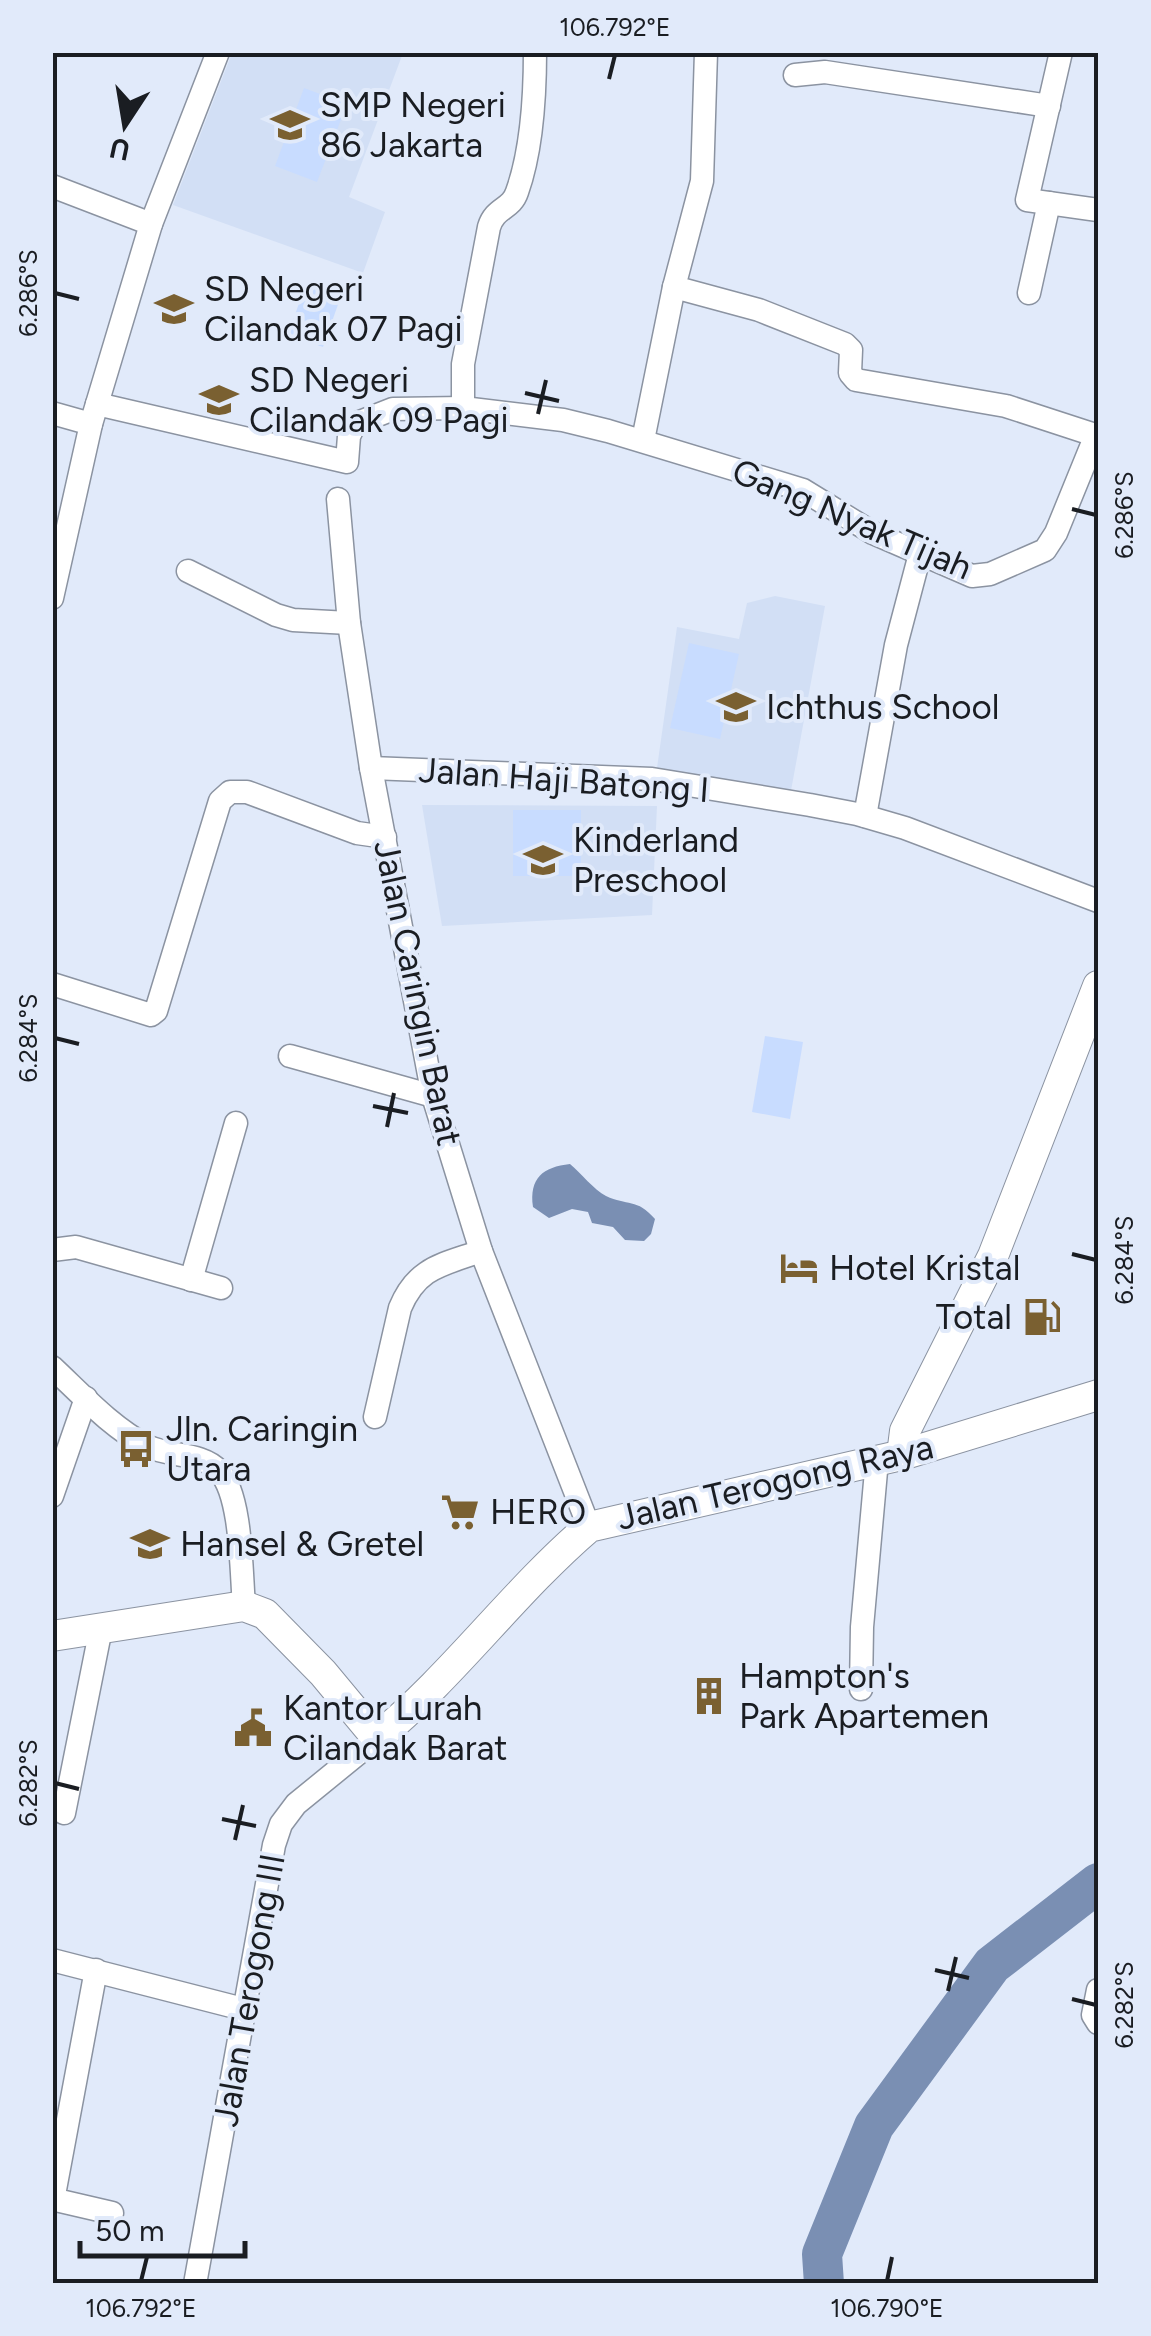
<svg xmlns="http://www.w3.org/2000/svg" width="1151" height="2336" viewBox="0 0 1151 2336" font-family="Figtree,sans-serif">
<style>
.built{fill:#d2dff5}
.green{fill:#c8dcff}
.water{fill:#7a8fb3}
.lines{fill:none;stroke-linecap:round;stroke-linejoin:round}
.river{stroke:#7a8fb3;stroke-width:40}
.street-casing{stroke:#8b93a1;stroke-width:25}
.secondary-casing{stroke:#8b93a1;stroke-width:32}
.street{stroke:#fff;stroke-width:22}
.secondary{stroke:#fff;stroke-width:30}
.ticks{fill:none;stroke:#1a1d22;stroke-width:4}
.labels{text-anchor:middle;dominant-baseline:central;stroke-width:8;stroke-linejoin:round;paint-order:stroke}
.poi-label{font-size:35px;fill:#1a1d22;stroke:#e1eafa;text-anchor:start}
.street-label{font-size:35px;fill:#1a1d22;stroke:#e1eafa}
.neatline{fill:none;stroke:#1a1d22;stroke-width:4}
.ticks-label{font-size:25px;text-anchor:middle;fill:#1a1d22}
</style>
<rect width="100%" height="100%" fill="#e1eafa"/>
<!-- built -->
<g class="built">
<path d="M232 53H403L349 197 385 212 363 273 173 205Z"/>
<path d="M775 596 825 606 790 796 656 775 677 627 739 639 747 603Z"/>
<path d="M422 805 657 806 652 915 442 926Z"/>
</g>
<!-- green -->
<g class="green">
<path d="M304 88 347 104 317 182 275 166Z"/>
<path d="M306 283 341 296 323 347 288 335Z"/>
<path d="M689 643 739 654 720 739 670 728Z"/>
<rect x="513" y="810" width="68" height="66"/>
<path d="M765 1036 803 1042 790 1119 752 1112Z"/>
</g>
<!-- water -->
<path class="water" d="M570 1164C581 1173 594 1190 606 1196 627 1206 637 1198 655 1219L651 1234 644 1241 625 1240 613 1227 592 1223 588 1212 572 1209 549 1218 533 1207C529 1178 543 1167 570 1164Z"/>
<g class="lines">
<!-- river -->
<path class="river" d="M824 2284 822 2254 874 2126 992 1965 1098 1883"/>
<!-- street casing -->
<g class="street-casing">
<g id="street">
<path d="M706 52 702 181 674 287 759 310 845 344 851 350 850 373 856 380 1006 406 1098 436"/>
<path d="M1061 52 1027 200 1098 210"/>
<path d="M795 75 825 72 1049 106"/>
<path d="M52 186 151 224"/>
<path d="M1029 293 1049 203"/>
<path d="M97 404 347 462 349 436 355 424 393 409 463 408 563 420 608 431 803 490 873 533 972 576 990 574 1045 550 1056 533 1096 435"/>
<path d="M463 408V364L489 227C495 207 511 210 517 192 532 150 535 97 535 52"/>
<path d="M52 413 91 424"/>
<path d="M643 440 674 287"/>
<path d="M338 499 349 623 371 768 433 1096 481 1251 589 1527"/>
<path d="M188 571 276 615 293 620 349 623"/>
<path d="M52 598 91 424 151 224 218 52"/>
<path d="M371 768 652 779 810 805 857 814 905 828 1098 901"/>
<path d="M865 816 896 645 920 554"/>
<path d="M52 984 151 1015 156 1011 220 801 230 792H247L357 833 385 837"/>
<path d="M290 1056 433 1096"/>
<path d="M52 1250 76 1247 221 1288"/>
<path d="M191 1280 236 1123"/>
<path d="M52 1367C82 1395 111 1427 147 1446 169 1457 202 1452 219 1471 242 1495 241 1572 244 1606"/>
<path d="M375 1417 400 1308C417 1267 442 1265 481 1251"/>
<path d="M52 1496 86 1398"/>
<path d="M861 1689 862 1627 877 1460"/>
<path d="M64 1813 101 1628"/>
<path d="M52 1960 243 2009"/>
<path d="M96 1970 54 2195 56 2200 112 2213"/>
<path d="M1098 1990 1093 2015 1098 2023"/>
<path d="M195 2284 274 1845 281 1824 296 1804 377 1738"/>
</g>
</g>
<!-- secondary casing -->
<g class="secondary-casing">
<g id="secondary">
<path d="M902 1455 905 1431 993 1256 1098 986"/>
<path d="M52 1636 244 1606 265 1614 323 1673 377 1738C454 1675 513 1592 589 1527L902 1455 1098 1395"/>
</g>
</g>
<!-- street -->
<use href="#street" class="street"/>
<!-- secondary -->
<use href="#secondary" class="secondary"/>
</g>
<!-- ticks -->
<path class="ticks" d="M609 79 615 55M55 293 79 299M525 393 559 401M538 414 546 380M1072 509 1096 515M55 1038 79 1044M373 1106 408 1113M387 1127 394 1093M1072 1254 1096 1260M55 1783 79 1789M222 1819 256 1826M235 1840 243 1805M935 1970 969 1978M948 1991 956 1957M1072 1999 1096 2005M141 2281 147 2257M887 2281 892 2257"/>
<!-- icons -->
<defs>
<g id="school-bare" transform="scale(3)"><path d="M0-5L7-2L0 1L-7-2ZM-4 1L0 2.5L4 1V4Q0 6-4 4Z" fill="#7a6031" stroke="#e1eafa" stroke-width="2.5" paint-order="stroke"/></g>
<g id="hotel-bare" transform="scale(3)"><path d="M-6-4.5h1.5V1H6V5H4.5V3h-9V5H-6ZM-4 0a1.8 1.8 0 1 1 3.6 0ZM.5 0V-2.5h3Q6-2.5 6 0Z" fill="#7a6031" stroke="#e1eafa" stroke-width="2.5" paint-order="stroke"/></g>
<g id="fuel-bare" transform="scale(3)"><path d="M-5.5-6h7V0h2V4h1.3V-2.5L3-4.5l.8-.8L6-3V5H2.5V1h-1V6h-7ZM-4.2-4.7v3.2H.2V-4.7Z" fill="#7a6031" stroke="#e1eafa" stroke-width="2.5" paint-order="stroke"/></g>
<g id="bus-bare" transform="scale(3)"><path d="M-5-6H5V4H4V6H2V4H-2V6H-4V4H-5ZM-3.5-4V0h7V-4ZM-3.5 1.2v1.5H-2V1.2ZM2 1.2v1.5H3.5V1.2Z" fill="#7a6031" stroke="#e1eafa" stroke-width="2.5" paint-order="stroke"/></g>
<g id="supermarket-bare" transform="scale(3)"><path d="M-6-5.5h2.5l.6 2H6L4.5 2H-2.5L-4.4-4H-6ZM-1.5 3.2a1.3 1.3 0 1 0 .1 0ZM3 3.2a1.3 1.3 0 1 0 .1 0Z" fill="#7a6031" stroke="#e1eafa" stroke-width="2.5" paint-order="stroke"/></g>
<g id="building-bare" transform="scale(3)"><path d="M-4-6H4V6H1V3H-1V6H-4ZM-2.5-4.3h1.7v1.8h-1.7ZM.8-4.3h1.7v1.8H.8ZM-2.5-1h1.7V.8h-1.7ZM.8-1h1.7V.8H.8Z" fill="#7a6031" stroke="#e1eafa" stroke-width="2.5" paint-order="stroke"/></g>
<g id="civic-bare" transform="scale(3)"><path d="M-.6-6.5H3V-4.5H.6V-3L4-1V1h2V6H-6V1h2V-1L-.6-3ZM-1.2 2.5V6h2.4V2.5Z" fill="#7a6031" stroke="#e1eafa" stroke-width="2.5" paint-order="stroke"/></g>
</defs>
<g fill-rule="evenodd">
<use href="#school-bare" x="290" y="125"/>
<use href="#school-bare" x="174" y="309"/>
<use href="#school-bare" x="219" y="400"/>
<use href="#school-bare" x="736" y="707"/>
<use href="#school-bare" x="543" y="860"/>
<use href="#hotel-bare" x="799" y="1268"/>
<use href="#fuel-bare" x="1042" y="1317"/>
<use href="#bus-bare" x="136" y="1449"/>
<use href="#supermarket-bare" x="460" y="1512"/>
<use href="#school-bare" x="150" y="1544"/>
<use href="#building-bare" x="709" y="1696"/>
<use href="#civic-bare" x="253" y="1728"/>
</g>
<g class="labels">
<!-- poi labels -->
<g class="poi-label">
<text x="320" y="105">SMP Negeri<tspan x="320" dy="40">86 Jakarta</tspan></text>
<text x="204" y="289">SD Negeri<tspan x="204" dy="40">Cilandak 07 Pagi</tspan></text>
<text x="249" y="380">SD Negeri<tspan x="249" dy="40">Cilandak 09 Pagi</tspan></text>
<text x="766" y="707">Ichthus School</text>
<text x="573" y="840">Kinderland<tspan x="573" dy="40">Preschool</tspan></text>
<text x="829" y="1268">Hotel Kristal</text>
<text x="1012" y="1317" text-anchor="end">Total</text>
<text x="166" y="1429">Jln. Caringin<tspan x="166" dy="40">Utara</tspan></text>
<text x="490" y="1512">HERO</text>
<text x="180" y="1544">Hansel &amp; Gretel</text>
<text x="739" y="1676">Hampton's<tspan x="739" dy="40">Park Apartemen</tspan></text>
<text x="283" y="1708">Kantor Lurah<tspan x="283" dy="40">Cilandak Barat</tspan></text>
</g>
<!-- street labels -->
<g class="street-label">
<text transform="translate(852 519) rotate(23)">Gang Nyak Tijah</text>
<text transform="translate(564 780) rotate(4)">Jalan Haji Batong I</text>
<text transform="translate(418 993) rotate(78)">Jalan Caringin Barat</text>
<text transform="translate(775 1482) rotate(-13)">Jalan Terogong Raya</text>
<text transform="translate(249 1990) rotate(-80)">Jalan Terogong III</text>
</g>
</g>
<!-- border -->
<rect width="1151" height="2336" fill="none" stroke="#e1eafa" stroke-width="110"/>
<!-- north arrow -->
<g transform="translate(125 125) rotate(192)" stroke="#e1eafa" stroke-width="8" paint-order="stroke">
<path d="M0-8L18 38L0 25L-18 38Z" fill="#1a1d22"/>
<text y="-15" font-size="28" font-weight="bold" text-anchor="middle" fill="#1a1d22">U</text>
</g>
<!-- scale -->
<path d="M80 2241v15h165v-15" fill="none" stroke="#1a1d22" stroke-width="5"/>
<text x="95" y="2241" font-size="30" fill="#1a1d22" stroke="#e1eafa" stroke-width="8" paint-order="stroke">50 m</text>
<rect x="55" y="55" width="1041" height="2226" class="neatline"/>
<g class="ticks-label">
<text x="615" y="36">106.792°E</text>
<text transform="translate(28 293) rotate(-90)" y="9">6.286°S</text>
<text transform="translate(1124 515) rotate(-90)" y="9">6.286°S</text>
<text transform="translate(28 1038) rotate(-90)" y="9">6.284°S</text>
<text transform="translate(1124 1260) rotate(-90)" y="9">6.284°S</text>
<text transform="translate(28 1783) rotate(-90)" y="9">6.282°S</text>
<text transform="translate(1124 2005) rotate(-90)" y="9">6.282°S</text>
<text x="141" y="2317">106.792°E</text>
<text x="887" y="2317">106.790°E</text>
</g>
</svg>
